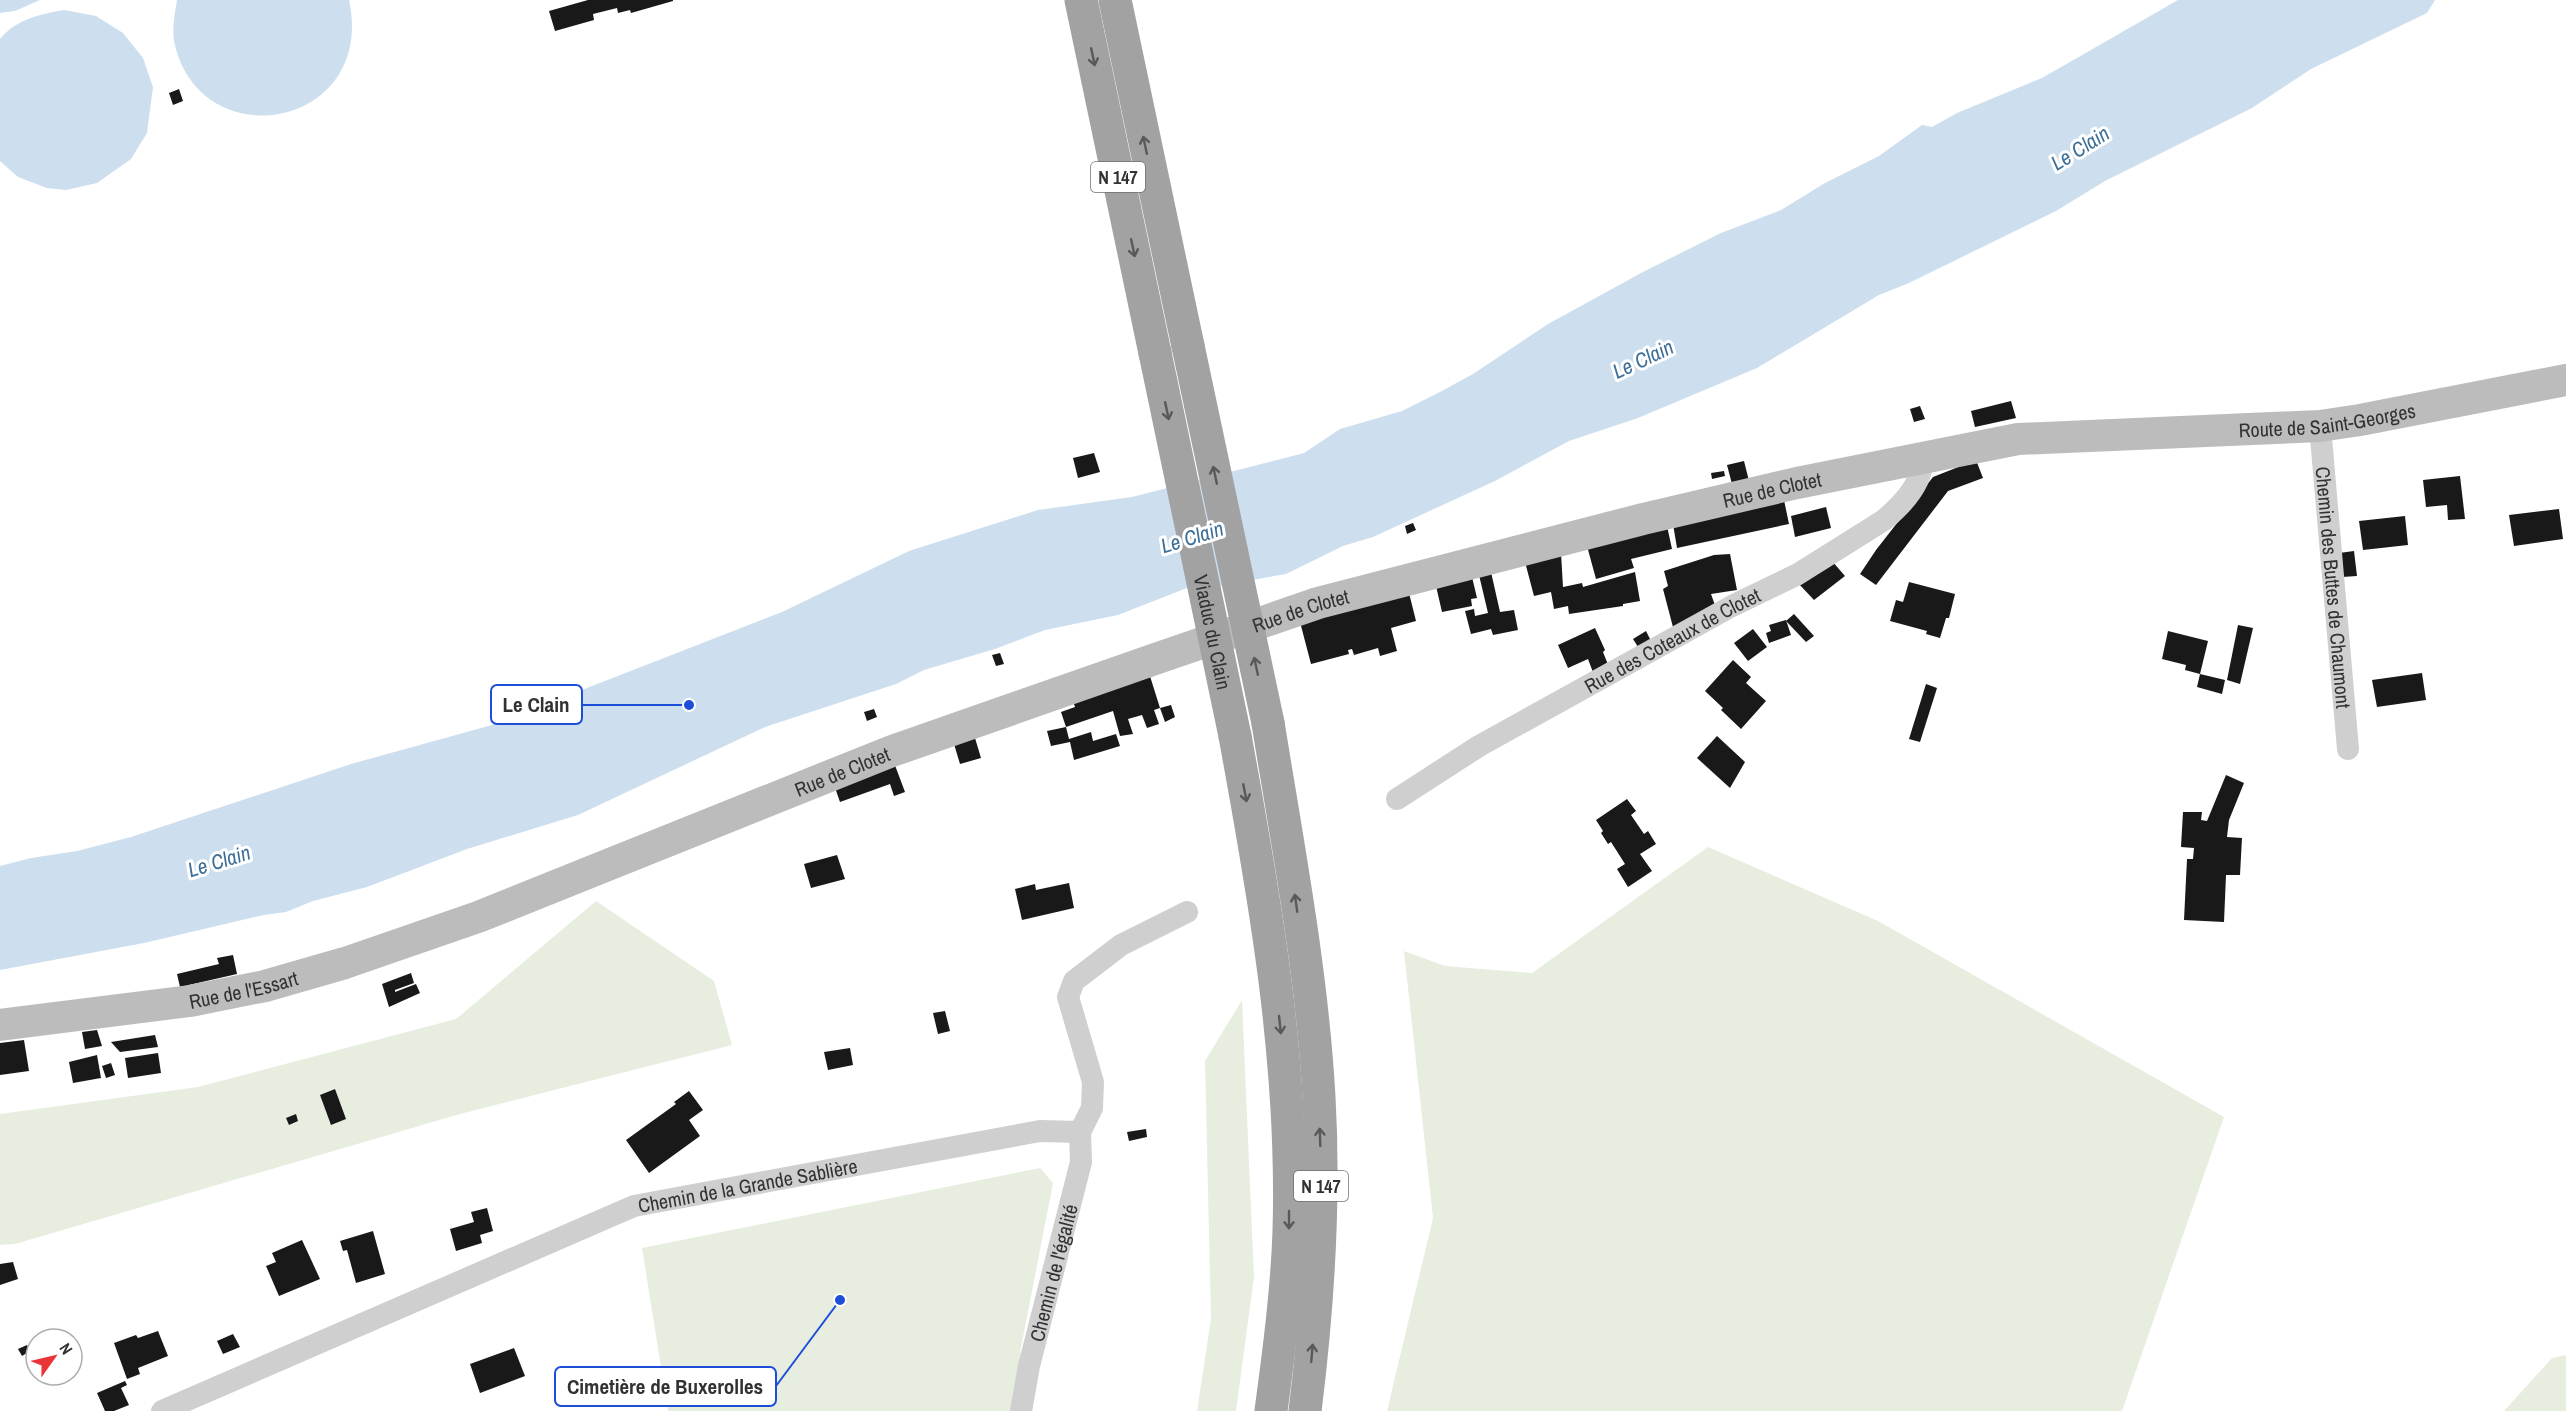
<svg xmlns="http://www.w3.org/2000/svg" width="2566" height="1411" viewBox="0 0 2566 1411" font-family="'Archivo Narrow',sans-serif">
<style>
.green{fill:#e7eee0}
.water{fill:#cddfee}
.building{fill:#191919}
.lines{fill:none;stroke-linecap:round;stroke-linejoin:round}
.minor{stroke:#cfcfcf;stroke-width:22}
.secondary{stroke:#bcbcbc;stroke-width:32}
.trunk{stroke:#a2a2a2;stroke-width:33}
.trunk-bridge{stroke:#a2a2a2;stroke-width:33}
.oneway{stroke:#595959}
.labels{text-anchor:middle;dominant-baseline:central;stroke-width:6;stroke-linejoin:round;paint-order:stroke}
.shield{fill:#fff;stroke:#707070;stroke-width:1.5}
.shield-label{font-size:18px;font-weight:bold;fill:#323232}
.street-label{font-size:20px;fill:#323232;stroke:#fff}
.water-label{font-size:21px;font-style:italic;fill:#3d6f97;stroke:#fff}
.leader{fill:none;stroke:#1d4ed8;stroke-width:2}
.callout-dot{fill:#1d4ed8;stroke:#fff;stroke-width:2}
.callout{fill:#fff;stroke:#1d4ed8;stroke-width:2}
.callout-label{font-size:21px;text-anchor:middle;font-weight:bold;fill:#323232}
</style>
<rect width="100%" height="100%" fill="#fff"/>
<!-- green -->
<g class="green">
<path d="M1708 847 1878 921 2224 1117 2122 1411H1387L1433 1218 1404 951 1445 966 1532 973Z"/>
<path d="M596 901 714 981 732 1045 460 1114 15 1244 0 1245V1114L198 1087 456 1019Z"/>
<path d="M1242 1000 1254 1277 1236 1411H1197L1211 1319 1205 1061Z"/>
<path d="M1040 1168 1053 1183 1020 1353H1022L1012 1411H668L642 1248Z"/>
<path d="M2566 1355V1411H2504L2552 1358Z"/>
</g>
<!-- water -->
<g class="water">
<path d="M0 0H40L15 11 0 13Z"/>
<path d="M177 0H349C377 129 198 160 174 41 172 29 175 12 177 0Z"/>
<path d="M2178 0H2435L2427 13 2311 69 2252 108 2105 181 2056 211 1909 283 1879 295 1757 368 1638 418 1569 441 1495 481 1373 537 1343 546 1286 574 1219 586H1192L1118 615 1045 630 995 649 924 670 896 684 765 727 578 815 467 849 367 887 313 901 286 912 264 915 144 943 0 970V866L31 858 77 851 131 837 351 764 492 725 782 612 909 551 1038 510 1132 497 1304 453 1340 429 1402 411 1438 393 1473 374 1548 324 1641 273 1721 233 1781 210 1825 183 1879 156 1922 125 1932 127 1957 113 2042 78Z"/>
<path d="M64 10 96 16 123 33 143 58 153 87 147 133 131 159 97 183 66 190 47 188 18 177 0 161V39C16 19 41 14 64 10Z"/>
</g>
<!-- building -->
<g class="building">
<path d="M588 0H673V1L631 13 630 10 618 13 617 8 593 14 594 20 555 31 549 11Z"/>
<path d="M179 89 183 101 173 105 169 93Z"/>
<path d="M2011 401 2016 418 1975 427 1971 411Z"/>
<path d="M1920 406 1925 419 1914 422 1910 409Z"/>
<path d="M1094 453 1100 472 1078 478 1073 458Z"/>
<path d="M1976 460 1983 478 1948 491 1876 585 1860 574 1876 550 1933 477Z"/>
<path d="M1744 461 1749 481 1732 484 1727 465Z"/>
<path d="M1724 471 1725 476 1712 479 1711 473Z"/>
<path d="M2460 476 2465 519 2448 520 2447 505 2426 507 2423 480Z"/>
<path d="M1784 500 1789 524 1677 548 1673 524Z"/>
<path d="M1826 507 1831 528 1795 537 1791 516Z"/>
<path d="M2559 509 2563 539 2514 546 2509 515Z"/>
<path d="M2405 516 2408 545 2363 550 2359 521Z"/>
<path d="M1413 523 1416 530 1407 534 1405 526Z"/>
<path d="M1667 526 1672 549 1631 559 1634 568 1596 579 1587 546Z"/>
<path d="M2354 551 2357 576 2342 577 2339 553Z"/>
<path d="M1561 553 1563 587 1582 583 1583 587 1635 572 1640 601 1623 604V606L1569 614 1568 606 1554 609 1551 592 1534 596 1525 562Z"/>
<path d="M1730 554 1737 590 1711 594 1716 608 1674 631 1663 589 1668 586 1664 571 1714 555Z"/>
<path d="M1832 561 1845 576 1814 600 1798 583Z"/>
<path d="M1491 572 1500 612 1514 610 1518 630 1493 635 1491 629 1471 634 1465 611 1474 609 1475 616 1488 613 1479 575Z"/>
<path d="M1472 577 1477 598 1471 599 1472 606 1442 612 1436 586Z"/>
<path d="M1909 582 1955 594 1949 618H1946L1940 638 1926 634 1927 631 1890 621 1896 600 1903 602Z"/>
<path d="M1409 593 1416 621 1391 628 1397 651 1380 656 1378 648 1354 655 1352 649 1348 650 1349 654 1311 664 1300 622Z"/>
<path d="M1794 614 1814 636 1806 642 1786 621Z"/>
<path d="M1786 620 1791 635 1769 643 1766 633 1771 631 1769 625Z"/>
<path d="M2238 625 2253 628 2240 684 2227 680Z"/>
<path d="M1595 628 1605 650 1603 652 1609 667 1594 675 1588 659 1568 668 1558 645Z"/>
<path d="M1753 629 1767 647 1748 661 1734 643Z"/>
<path d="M1646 631 1652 643 1640 650 1633 639Z"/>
<path d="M2168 631 2208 641 2200 674 2185 670 2186 665 2162 659Z"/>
<path d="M1000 653 1004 664 996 666 992 655Z"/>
<path d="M1733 660 1751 677 1746 683 1766 701 1741 729 1721 710 1723 708 1705 691Z"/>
<path d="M1149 673 1160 708 1171 705 1175 717 1165 722 1160 708 1154 710 1159 724 1147 728 1142 715 1128 719 1133 734 1120 736 1113 711 1066 727 1061 712 1075 707 1073 701Z"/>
<path d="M2422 673 2426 700 2377 707 2372 680Z"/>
<path d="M2200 674 2225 680 2222 694 2197 687Z"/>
<path d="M1926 684 1937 688 1920 742 1909 739Z"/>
<path d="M874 709 877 717 867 721 864 712Z"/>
<path d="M1066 727 1069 739 1091 732 1093 741 1116 734 1120 746 1074 760 1070 742 1051 746 1047 731Z"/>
<path d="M1717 736 1745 762 1730 788 1697 758Z"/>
<path d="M975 738 981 758 960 764 954 744Z"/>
<path d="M893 760 905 792 894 796 890 784 840 802 833 782Z"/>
<path d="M2226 775 2244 783 2229 820 2227 837 2242 838 2240 875H2226L2224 922 2184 920 2187 859H2193L2194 848 2181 847 2183 812H2202L2201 820 2207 821Z"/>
<path d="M1627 799 1636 811 1631 815 1644 834 1648 831 1656 844 1640 854 1652 871 1628 887 1617 869 1625 864 1611 842 1608 844 1601 833 1603 831 1596 820Z"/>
<path d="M837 855 845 879 811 888 804 864Z"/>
<path d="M1069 883 1074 908 1022 920 1015 889 1035 884 1036 890Z"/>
<path d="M233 955 237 974 180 987 177 974 219 964 217 958Z"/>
<path d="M411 973 414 983 395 990V992L416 984 420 993 389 1007 382 984Z"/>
<path d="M945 1011 950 1031 938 1034 933 1013Z"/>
<path d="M97 1030 102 1046 85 1049 82 1032Z"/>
<path d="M155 1035 158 1047 120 1052 111 1042Z"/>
<path d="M24 1040 29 1071 0 1075V1043Z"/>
<path d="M850 1048 853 1065 828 1070 824 1052Z"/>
<path d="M158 1053 161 1073 128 1078 125 1058Z"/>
<path d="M97 1055 101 1078 73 1083 69 1062Z"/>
<path d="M111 1063 115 1075 106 1078 102 1066Z"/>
<path d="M335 1089 346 1119 331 1125 320 1095Z"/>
<path d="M689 1091 703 1110 689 1120 700 1136 649 1173 626 1140 676 1104 674 1102Z"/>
<path d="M296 1114 298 1121 289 1125 286 1118Z"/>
<path d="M1146 1129 1147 1137 1129 1141 1127 1132Z"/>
<path d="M487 1208 493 1231 480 1235 482 1243 456 1251 450 1229 474 1222 471 1212Z"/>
<path d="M373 1231 385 1274 356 1283 347 1250 343 1251 340 1241Z"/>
<path d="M302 1240 320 1279 279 1296 266 1266 276 1262 272 1253Z"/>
<path d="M13 1262 18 1279 0 1285V1264Z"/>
<path d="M158 1331 168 1356 138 1368 140 1374 127 1379 114 1343 136 1335 138 1338Z"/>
<path d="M233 1334 240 1347 223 1354 217 1341Z"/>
<path d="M27 1345 30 1351 22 1356 18 1349Z"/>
<path d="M514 1348 525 1376 480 1393 470 1364Z"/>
<path d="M125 1381 127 1385 121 1388 129 1405 114 1411H105L97 1393Z"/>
</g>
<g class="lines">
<!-- minor -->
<g class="minor">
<path id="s1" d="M2320 426 2348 749"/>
<path id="s2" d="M1397 799 1479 746 1732 606 1798 574 1884 520C1902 505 1924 483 1922 458"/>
<path id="s3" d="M162 1411 634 1206 1040 1131 1080 1132 1092 1108 1093 1082 1068 997 1074 981 1121 945 1187 912"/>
<path id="s4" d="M1021 1411 1029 1366 1081 1162 1080 1132"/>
</g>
<!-- secondary -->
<path class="secondary" id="s5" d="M0 1025 190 1001 265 986 345 963 478 917 892 751 1158 658 1318 603 1643 519 1797 483 2018 439 2320 426 2360 420 2566 380"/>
<!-- trunk -->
<g class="trunk">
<path d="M1081 0 1155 353"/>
<path d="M1115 0 1188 346"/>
<path d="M1268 723C1288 847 1312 972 1319 1097 1325 1202 1318 1307 1305 1411"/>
<path d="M1235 736C1265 899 1294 1064 1289 1231 1287 1291 1279 1351 1271 1411"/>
</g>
<!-- trunk-bridge -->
<g class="trunk-bridge">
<path d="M1188 346 1268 723"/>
<path id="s6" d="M1155 353 1235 736"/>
</g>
</g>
<!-- one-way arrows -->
<defs><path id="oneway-shaft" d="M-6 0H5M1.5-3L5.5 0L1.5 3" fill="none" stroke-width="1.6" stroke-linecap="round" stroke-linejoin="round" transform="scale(1.5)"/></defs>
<g class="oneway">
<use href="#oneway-shaft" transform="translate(1093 57) rotate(78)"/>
<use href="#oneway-shaft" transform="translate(1145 145) rotate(-102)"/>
<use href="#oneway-shaft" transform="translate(1133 248) rotate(78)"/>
<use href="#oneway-shaft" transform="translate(1167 411) rotate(78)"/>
<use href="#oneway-shaft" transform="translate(1215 475) rotate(-102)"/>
<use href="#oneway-shaft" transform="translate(1256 666) rotate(-102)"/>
<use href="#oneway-shaft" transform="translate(1245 793) rotate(79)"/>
<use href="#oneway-shaft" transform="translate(1296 903) rotate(-98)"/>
<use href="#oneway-shaft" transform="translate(1280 1025) rotate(84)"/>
<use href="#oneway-shaft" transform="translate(1320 1137) rotate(-92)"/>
<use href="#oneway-shaft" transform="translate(1289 1220) rotate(90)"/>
<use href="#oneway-shaft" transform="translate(1312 1353) rotate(-85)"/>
</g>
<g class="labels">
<!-- shield labels -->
<g class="shield">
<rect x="1091" y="162" width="54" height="30" rx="4.5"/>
<rect x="1294" y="1171" width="54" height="30" rx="4.5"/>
</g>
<g class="shield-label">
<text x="1118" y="177">N 147</text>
<text x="1321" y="1186">N 147</text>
</g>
<!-- street labels -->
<g class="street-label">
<text stroke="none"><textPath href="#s5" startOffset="2418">Route de Saint-Georges</textPath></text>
<text stroke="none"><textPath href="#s5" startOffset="1857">Rue de Clotet</textPath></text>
<text stroke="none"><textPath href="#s1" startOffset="162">Chemin des Buttes de Chaumont</textPath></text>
<text stroke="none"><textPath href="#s5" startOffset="1370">Rue de Clotet</textPath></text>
<text stroke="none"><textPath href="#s6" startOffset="285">Viaduc du Clain</textPath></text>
<text stroke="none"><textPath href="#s2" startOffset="318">Rue des Coteaux de Clotet</textPath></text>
<text stroke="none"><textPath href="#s5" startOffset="884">Rue de Clotet</textPath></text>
<text stroke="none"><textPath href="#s5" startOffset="246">Rue de l'Essart</textPath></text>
<text stroke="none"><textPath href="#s3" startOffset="630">Chemin de la Grande Sablière</textPath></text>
<text stroke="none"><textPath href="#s4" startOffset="142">Chemin de l'égalité</textPath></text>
</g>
<!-- water labels -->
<g class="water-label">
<text transform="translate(2080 148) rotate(-32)">Le Clain</text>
<text transform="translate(1643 359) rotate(-25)">Le Clain</text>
<text transform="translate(1192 537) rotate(-17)">Le Clain</text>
<text transform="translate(219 861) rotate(-17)">Le Clain</text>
</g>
</g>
<!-- callouts -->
<path class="leader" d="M689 705L582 705M840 1300L776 1386"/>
<g class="callout-dot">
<circle cx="689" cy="705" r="6"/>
<circle cx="840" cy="1300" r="6"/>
</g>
<g class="callout">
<rect x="491" y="685" width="91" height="39" rx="6"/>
<rect x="555" y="1367" width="221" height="39" rx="6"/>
</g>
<g class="callout-label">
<text x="536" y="712">Le Clain</text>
<text x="665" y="1394">Cimetière de Buxerolles</text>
</g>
<!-- north arrow -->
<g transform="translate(54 1357) rotate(56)"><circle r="28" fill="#ffffff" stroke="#adadad" stroke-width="1.5"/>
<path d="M0-4.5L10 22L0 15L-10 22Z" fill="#e93438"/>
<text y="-9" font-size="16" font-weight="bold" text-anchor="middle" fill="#323232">N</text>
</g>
</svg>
